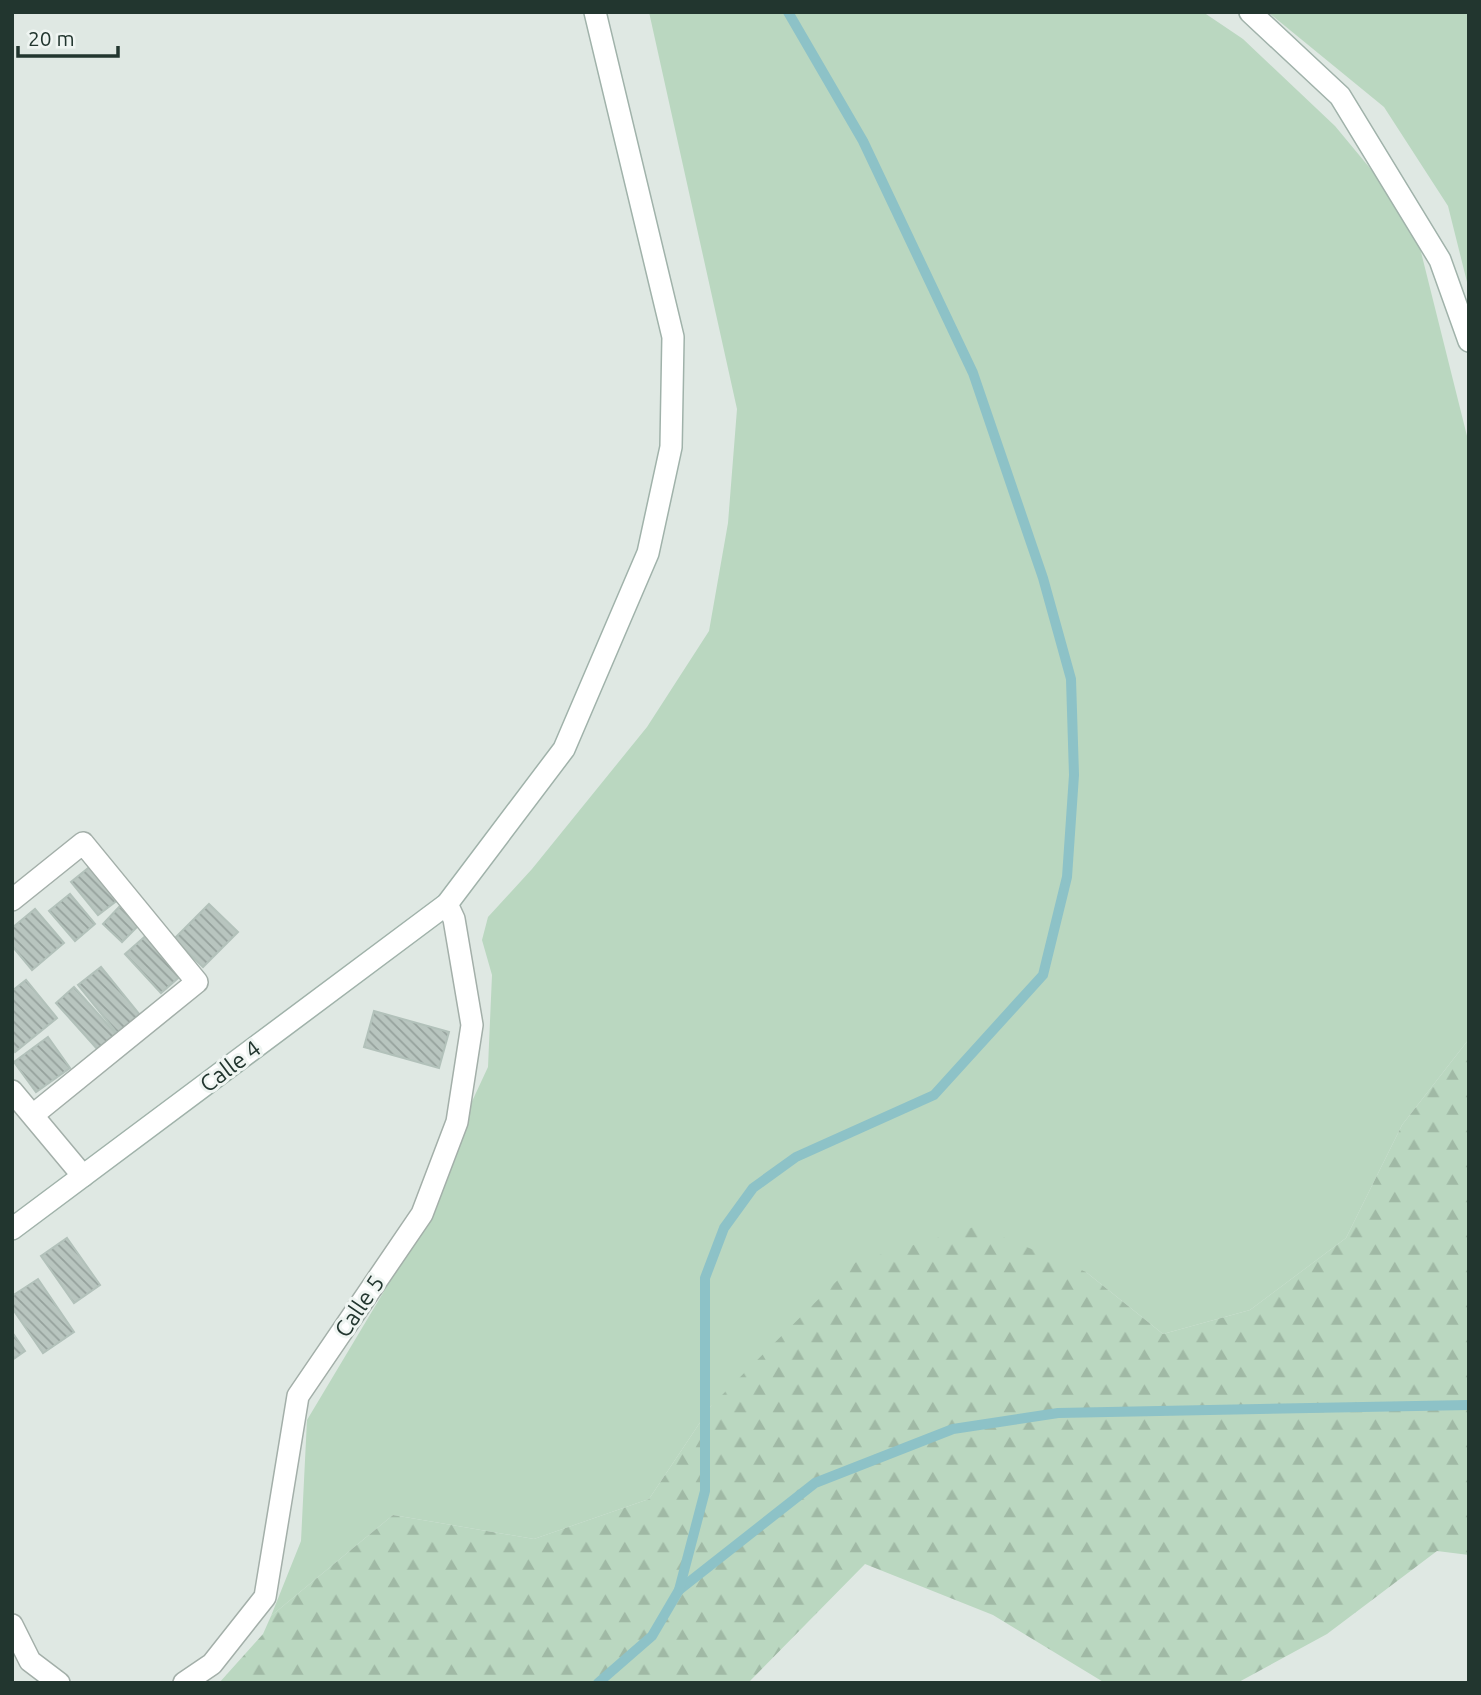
<svg xmlns="http://www.w3.org/2000/svg" width="1481" height="1695" viewBox="0 0 1481 1695" font-family="Ubuntu,sans-serif">
<style>
.green{fill:#bad7c0}
.forest{fill:url(#forest-firs)}
.lines{fill:none;stroke-linecap:round;stroke-linejoin:round}
.stream{stroke:#8dc2c7;stroke-width:10}
.building{fill:url(#building-back-hatch);stroke:#b2c1ba;stroke-width:2}
.street-casing{stroke:#a3afa9;stroke-width:24}
.secondary-casing{stroke:#a0b2aa;stroke-width:24}
.street{stroke:#fff;stroke-width:21}
.secondary{stroke:#fff;stroke-width:21}
.labels{text-anchor:middle;dominant-baseline:central;stroke-width:6;stroke-linejoin:round;paint-order:stroke}
.street-label{font-size:23px;fill:#22362f;stroke:#eff5f2}
</style>
<defs>
<pattern id="forest-firs" width="22" height="20" patternUnits="userSpaceOnUse" patternTransform="scale(1.75)"><rect width="22" height="20" fill="#bad7c0"/><path d="M5 1l3.5 6h-7zM16 11l3.5 6h-7z" fill="#a0b9a5"/></pattern>
<pattern id="building-back-hatch" width="6" height="6" patternUnits="userSpaceOnUse" patternTransform="scale(1.75)"><rect width="6" height="6" fill="#b8c5bf"/><path d="M-1 5l2 2M0 0l6 6M5-1l2 2" fill="none" stroke="#95a19c"/></pattern>
</defs>
<rect width="100%" height="100%" fill="#dfe8e3"/>
<!-- green -->
<g class="green">
<path d="M649 12H1203L1243 39 1335 126 1413 220 1469 444V1039L1402 1125 1346 1238 1250 1310 1163 1334 1086 1272 711 1406 649 1499 534 1539 393 1515 271 1616 301 1541 307 1420 383 1293 488 1067 492 975 482 940 488 917 532 869 647 727 709 631 728 523 737 409Z"/>
<path d="M1268 12H1469V290L1448 206 1384 107Z"/>
</g>
<!-- forest -->
<path class="forest" d="M1469 1039V1555L1437 1551 1327 1634 1237 1683H1105L993 1615 865 1564 748 1683H219L263 1634 271 1616 393 1515 534 1539 649 1499 711 1406 856 1262 977 1226 1086 1272 1163 1334 1250 1310 1346 1238 1402 1125Z"/>
<g class="lines">
<!-- stream -->
<g class="stream">
<path d="M679 1590 815 1483 953 1429 1058 1413 1469 1405"/>
<path d="M598 1683 652 1636 679 1590 705 1491V1278L724 1228 753 1188 796 1157 934 1095 1043 975 1067 877 1074 775 1071 679 1043 578 973 373 863 141 788 12"/>
</g>
</g>
<!-- building -->
<g class="building">
<path d="M92 865 119 899 98 915 71 882Z"/>
<path d="M70 894 95 924 75 941 49 911Z"/>
<path d="M209 904 238 932 203 967 174 939Z"/>
<path d="M120 906 139 925 122 942 103 924Z"/>
<path d="M35 909 64 943 32 970 12 946V928Z"/>
<path d="M149 933 184 973 161 993 125 954Z"/>
<path d="M101 967 144 1020 121 1038 78 985Z"/>
<path d="M26 980 57 1018 15 1052 12 1048V991Z"/>
<path d="M74 987 117 1035 99 1051 56 1003Z"/>
<path d="M374 1011 449 1032 439 1068 364 1047Z"/>
<path d="M48 1037 70 1068 36 1092 14 1062Z"/>
<path d="M67 1238 100 1285 74 1303 41 1256Z"/>
<path d="M38 1279 74 1332 43 1353 12 1308V1296Z"/>
<path d="M12 1332 25 1351 12 1360Z"/>
</g>
<g class="lines">
<!-- street casing -->
<g class="street-casing">
<g id="street">
<path d="M12 900 83 843 197 982 33 1115"/>
<path d="M12 1091 83 1176"/>
<path d="M12 1625 30 1661 59 1683"/>
<path d="M184 1683 212 1664 265 1597 298 1396 422 1214 457 1122 472 1025 454 919 447 904"/>
</g>
</g>
<!-- secondary casing -->
<g class="secondary-casing">
<g id="secondary">
<path d="M1250 12 1340 96 1440 260 1469 341"/>
<path d="M12 1229 447 904 564 749 648 553 671 447 673 337 595 12"/>
</g>
</g>
<!-- street -->
<use href="#street" class="street"/>
<!-- secondary -->
<use href="#secondary" class="secondary"/>
</g>
<g class="labels">
<!-- street labels -->
<g class="street-label">
<text transform="translate(230 1066) rotate(-37)">Calle 4</text>
<text transform="translate(359 1306) rotate(-56)">Calle 5</text>
</g>
</g>
<!-- border -->
<rect width="1481" height="1695" fill="none" stroke="#22362f" stroke-width="28"/>
<!-- scale -->
<path d="M18 46v10h100v-10" fill="none" stroke="#22362f" stroke-width="3.5"/>
<text x="28" y="46" font-size="21" fill="#22362f" stroke="#eff5f2" stroke-width="5" paint-order="stroke">20 m</text>
</svg>
